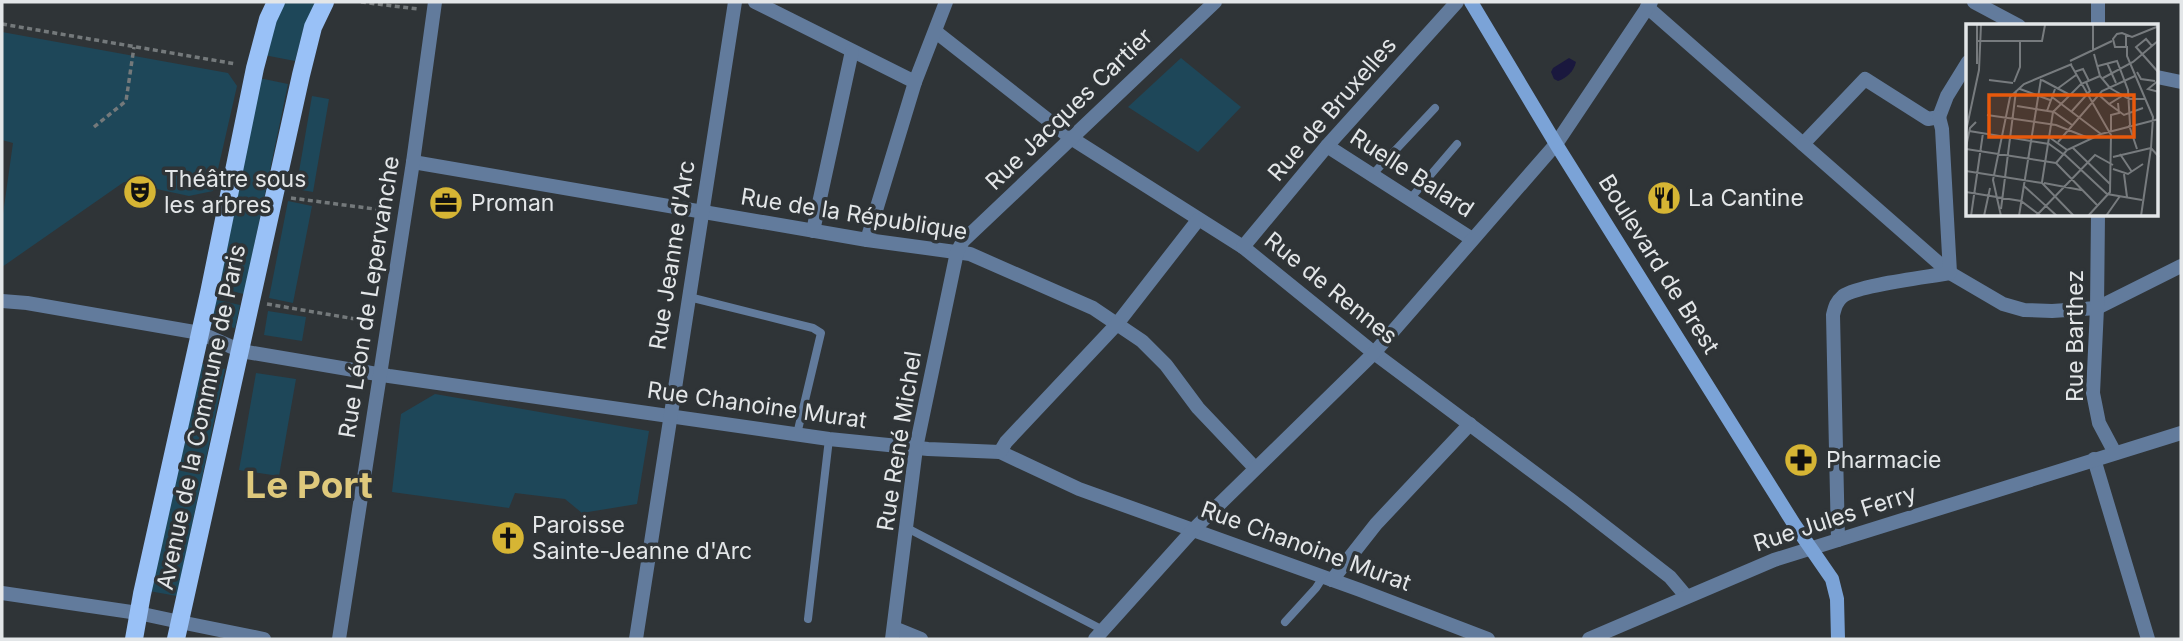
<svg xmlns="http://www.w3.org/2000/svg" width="2183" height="641" viewBox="0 0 2183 641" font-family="Inter,sans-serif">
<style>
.green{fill:#1e4759}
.water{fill:#1a183e}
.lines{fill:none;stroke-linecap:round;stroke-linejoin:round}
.path{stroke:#74797b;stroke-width:3.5;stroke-dasharray:5 3.5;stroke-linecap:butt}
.service{stroke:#627b9c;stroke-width:8}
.minor{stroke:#627b9c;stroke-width:14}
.tertiary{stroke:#627b9c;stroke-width:14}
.secondary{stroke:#7ba3d7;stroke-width:14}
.primary{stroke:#99c1f7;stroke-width:18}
.labels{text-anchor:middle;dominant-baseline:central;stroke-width:7;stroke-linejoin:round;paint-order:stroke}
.street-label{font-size:23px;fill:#e3e6e8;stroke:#2f3437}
.poi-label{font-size:23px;fill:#e3e6e8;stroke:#2f3437;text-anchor:start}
.town-label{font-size:37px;font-weight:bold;fill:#dfc97c;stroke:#2f3437}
.inset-road{fill:none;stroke:#777b7e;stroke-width:2}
.view{fill:#e8590c;fill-opacity:0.15;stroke:#e8590c;stroke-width:3.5}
.inset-edge{fill:none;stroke:#e3e6e8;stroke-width:3.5}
</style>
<rect width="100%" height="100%" fill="#2f3437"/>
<!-- green -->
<g class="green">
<path d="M283 2H315L304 27 295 61 264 55Z"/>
<path d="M2 32 228 73 237 86 213 191 189 196 124 182 2 267V221L13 143 2 140Z"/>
<path d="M1181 58 1241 107 1198 152 1128 107Z"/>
<path d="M259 78 288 84 244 294 215 288Z"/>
<path d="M312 96 329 99 313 192 296 189Z"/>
<path d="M288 201 312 206 293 303 269 298Z"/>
<path d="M213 299 240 305 235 328 208 323Z"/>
<path d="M268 311 306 317 302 341 264 335Z"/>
<path d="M198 363 225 369 177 596 149 591Z"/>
<path d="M256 373 296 379 279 476 239 470Z"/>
<path d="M435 394 649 431 637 504 582 513 565 499 515 493 509 508 392 492 401 414Z"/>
</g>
<!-- water -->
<path class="water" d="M1569 58 1576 62C1574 71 1567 78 1558 81L1554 79 1551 72 1553 68Z"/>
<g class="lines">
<!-- path -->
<g class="path">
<path d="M361 2 418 9"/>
<path d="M2 24 236 64"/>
<path d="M94 127 126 101 134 47"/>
<path d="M291 198 390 211"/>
<path d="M267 304 373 322"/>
</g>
<!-- service -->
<g class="service">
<path d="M1372 175 1435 108"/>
<path d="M1410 199 1457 144"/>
<path d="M689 297 813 328 821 333 797 434"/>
<path d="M907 528 1103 630"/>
<path d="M808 619 829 439"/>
<path d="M1285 622 1316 588 1323 577"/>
</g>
<!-- minor -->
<g class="minor">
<path d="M755 2 915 82"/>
<path d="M1974 2 2019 26"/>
<path d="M2098 2V26"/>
<path d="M1647 7 1803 144 1865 79 1928 119 1939 117 1947 96 1968 62"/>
<path d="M936 32 1071 138 1243 247 1374 353 1571 500 1670 577 1686 596"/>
<path d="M2157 77 2181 82"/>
<path d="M1803 144 1950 273 2003 304 2024 310 2052 311 2097 308 2181 266"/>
<path d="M1327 146 1472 239"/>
<path d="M413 162 867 240 970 254 1093 308 1142 341 1166 365 1198 408 1255 468"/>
<path d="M2098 215 2097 308 2093 393 2099 423 2115 453"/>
<path d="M813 231 852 51"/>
<path d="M867 240 915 82 946 2"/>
<path d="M1243 247 1327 146 1457 2"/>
<path d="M2 301 27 303 200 333 241 351 389 376 829 439 928 449 1000 452 1079 489 1360 590 1488 639"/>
<path d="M1000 452 1006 442 1117 324 1198 220"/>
<path d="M2094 459 2148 639"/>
<path d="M1838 540 1833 315C1835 307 1836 302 1843 296 1858 285 1928 277 1950 273L1942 129 1939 117"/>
<path d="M1332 580 1376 524 1470 424"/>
<path d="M2 593 138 613 180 622"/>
<path d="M894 628 921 639"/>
<path d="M339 639 413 162 435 2"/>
<path d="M636 639 735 2"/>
<path d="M1095 639 1194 529 1374 353 1556 144 1651 2"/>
</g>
<!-- tertiary -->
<g class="tertiary">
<path d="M180 622 264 639"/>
<path d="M892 639 916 448 957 252 963 241 1215 2"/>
<path d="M1589 639 1774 560 2181 433"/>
</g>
<!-- secondary -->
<path class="secondary" d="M1471 2 1556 144 1794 524 1832 579 1837 599 1838 639"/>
<!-- primary -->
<g class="primary">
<path d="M134 639 142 594 209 293 255 68 268 19 276 2"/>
<path d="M176 639 301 75 313 27 325 2"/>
</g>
</g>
<!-- icons -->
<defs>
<g id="theatre-disc" transform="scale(1.75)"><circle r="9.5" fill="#d6b534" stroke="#2f3437"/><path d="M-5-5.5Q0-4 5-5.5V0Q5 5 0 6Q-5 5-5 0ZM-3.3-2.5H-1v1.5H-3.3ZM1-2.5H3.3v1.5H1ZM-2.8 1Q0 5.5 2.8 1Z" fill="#111"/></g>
<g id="restaurant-disc" transform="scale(1.75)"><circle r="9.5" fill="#d6b534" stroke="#2f3437"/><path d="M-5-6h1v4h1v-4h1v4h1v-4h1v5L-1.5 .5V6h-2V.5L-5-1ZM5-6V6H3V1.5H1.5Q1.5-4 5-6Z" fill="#111"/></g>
<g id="office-disc" transform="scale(1.75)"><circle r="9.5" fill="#d6b534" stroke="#2f3437"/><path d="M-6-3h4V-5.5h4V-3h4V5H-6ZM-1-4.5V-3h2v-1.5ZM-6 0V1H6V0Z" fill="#111"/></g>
<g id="pharmacy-disc" transform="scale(1.75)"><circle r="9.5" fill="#d6b534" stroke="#2f3437"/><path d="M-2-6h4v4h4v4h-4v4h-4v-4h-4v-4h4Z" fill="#111"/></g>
<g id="church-disc" transform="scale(1.75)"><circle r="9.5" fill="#d6b534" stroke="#2f3437"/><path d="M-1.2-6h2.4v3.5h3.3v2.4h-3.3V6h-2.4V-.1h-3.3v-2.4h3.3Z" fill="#111"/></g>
</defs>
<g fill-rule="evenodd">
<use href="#theatre-disc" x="140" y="192"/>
<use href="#restaurant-disc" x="1664" y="198"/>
<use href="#office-disc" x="446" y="203"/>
<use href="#pharmacy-disc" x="1801" y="460"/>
<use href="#church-disc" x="508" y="538"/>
</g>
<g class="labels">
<!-- street labels -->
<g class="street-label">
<text transform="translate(1069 109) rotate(-44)">Rue Jacques Cartier</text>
<text transform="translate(1332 109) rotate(-49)">Rue de Bruxelles</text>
<text transform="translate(1412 173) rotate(33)">Ruelle Balard</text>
<text transform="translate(854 214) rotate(9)">Rue de la République</text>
<text transform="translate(672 255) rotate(-81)">Rue Jeanne d'Arc</text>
<text transform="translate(1659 264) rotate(58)">Boulevard de Brest</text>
<text transform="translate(1331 288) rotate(39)">Rue de Rennes</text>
<text transform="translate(369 297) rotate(-81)">Rue Léon de Lepervanche</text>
<text transform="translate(2075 336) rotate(-90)">Rue Barthez</text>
<text transform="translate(757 405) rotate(8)">Rue Chanoine Murat</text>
<text transform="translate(201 417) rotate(-78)">Avenue de la Commune de Paris</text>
<text transform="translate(899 441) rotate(-81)">Rue René Michel</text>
<text transform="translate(1835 518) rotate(-18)">Rue Jules Ferry</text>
<text transform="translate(1306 546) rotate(20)">Rue Chanoine Murat</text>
</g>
<!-- poi labels -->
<g class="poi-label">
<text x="164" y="179">Théâtre sous<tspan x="164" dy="26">les arbres</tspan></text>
<text x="1688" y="198">La Cantine</text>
<text x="471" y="203">Proman</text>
<text x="1826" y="460">Pharmacie</text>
<text x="532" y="525">Paroisse<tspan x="532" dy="26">Sainte-Jeanne d'Arc</tspan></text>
</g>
<!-- town labels -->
<g class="town-label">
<text x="309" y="484">Le Port</text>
</g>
</g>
<!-- overview -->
<g transform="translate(1966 24)">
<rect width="192" height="192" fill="#2f3437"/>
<path class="inset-road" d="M11 1V40M160 11V23H149L147 15 151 10 156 9 166 13 193 2M11 17H76L79 1M161 22V32L187 93 185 124M186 22 180 15 170 23 193 49M127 26V1M128 30 134 52 144 64 163 75H180M104 37 146 17M141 39 150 59M105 41 145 111 144 168 122 192M132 42 151 37 162 66 164 101M108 48 117 45 123 57M171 48 175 55 189 57M137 54 167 38 193 16M23 56 47 59M76 56 104 71M193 56 182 65 193 68M48 58 54 43V17M54 65 84 76M91 65 110 51M133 71 143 80 156 72M86 73 135 110M143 80 158 91 177 84M51 82 88 88 106 101M81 87 89 65M106 87 124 67 120 58M87 88 115 60 134 52M21 91 90 101 125 115M163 101 171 125M0 107 13 46 15 1M3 107 83 120 97 130M145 107V91L153 89 152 79M83 113 101 126M92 118 136 67 169 52M0 123 4 104 10 98M107 124 144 160M0 125 90 139M97 129 141 170 176 176M154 130 166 148M147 133 185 124M90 139 101 126 135 110 193 95M90 139 132 182M147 145 162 150 177 140M0 147 76 159 108 192M158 150 161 173M76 158 87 88M78 159 115 166M58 162 91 192M0 168 55 177 75 192M35 185 50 67M5 192 17 109M18 192 24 164M35 192 27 156 44 73 58 60 106 40M53 192 75 55M70 192 129 131 147 141M140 192 154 172M175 192 185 124 193 133"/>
<path class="view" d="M23 71H168V113H23Z"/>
<rect width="192" height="192" class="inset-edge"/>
</g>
<!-- border -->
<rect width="2183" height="641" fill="none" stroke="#e3e6e8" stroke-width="7"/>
</svg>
